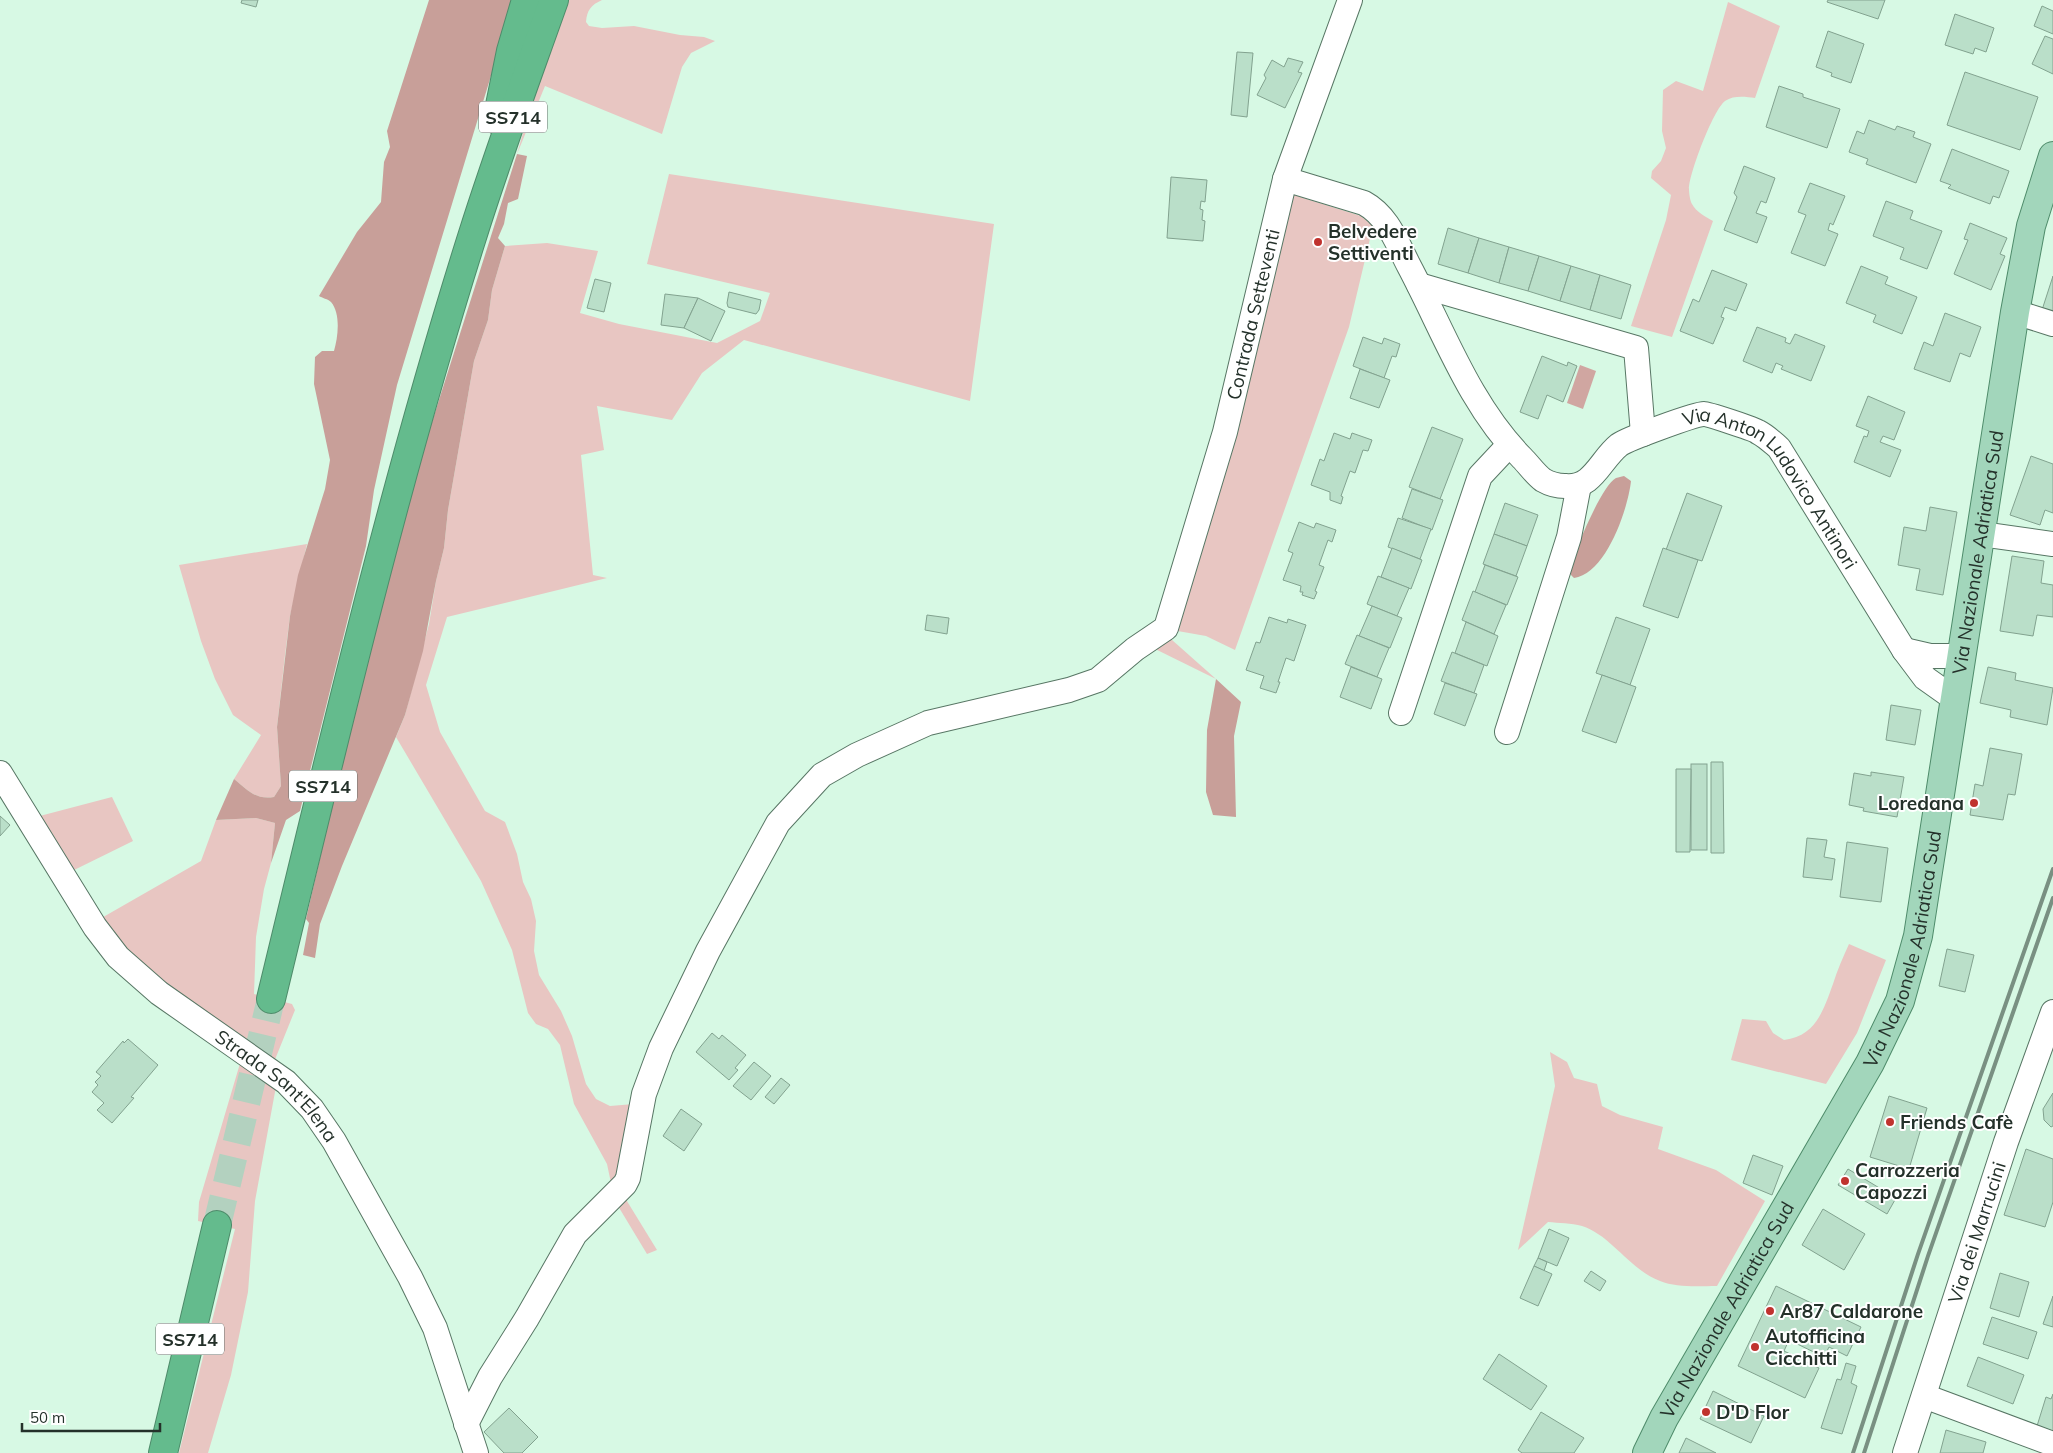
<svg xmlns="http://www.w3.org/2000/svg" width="2053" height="1453" viewBox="0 0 2053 1453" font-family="Mulish,sans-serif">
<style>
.green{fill:#e8c6c2}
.forest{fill:#c89f99}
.water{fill:#d0a6a1}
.building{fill:#badfc9;stroke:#82a28f}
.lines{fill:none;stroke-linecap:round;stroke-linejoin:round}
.highway-tunnel{stroke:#b3d1bf;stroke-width:28;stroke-dasharray:28 14;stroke-linecap:butt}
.minor-casing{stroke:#577664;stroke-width:26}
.major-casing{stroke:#4e8b6a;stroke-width:30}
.highway-casing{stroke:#4e8b6a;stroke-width:30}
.minor{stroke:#fff;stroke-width:24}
.major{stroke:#a2d6bb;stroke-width:28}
.highway{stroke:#64bb8d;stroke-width:28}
.rail{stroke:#799082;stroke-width:4}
.poi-dot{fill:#c0322e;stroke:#fff;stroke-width:2}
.labels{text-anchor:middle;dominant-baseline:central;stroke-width:4;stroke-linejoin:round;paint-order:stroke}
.shield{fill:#fff;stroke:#666f6a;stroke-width:1}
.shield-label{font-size:18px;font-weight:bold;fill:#24312a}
.poi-label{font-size:19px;font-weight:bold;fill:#24312a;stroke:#fff;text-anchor:start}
.street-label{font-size:19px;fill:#24312a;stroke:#fff}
</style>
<rect width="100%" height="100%" fill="#d7f9e4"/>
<!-- green -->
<g class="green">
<path d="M568 0H602C591 5 587 10 586 22L589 26 602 28 634 26 680 35 704 37 715 41 691 53 682 67 662 134 545 86 517 154 538 81Z"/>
<path d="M1728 2 1780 26 1755 98C1746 97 1734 95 1725 101 1713 110 1689 174 1689 189 1689 193 1690 201 1692 204 1696 212 1706 217 1713 221L1672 337 1631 326 1666 220 1671 195 1651 178 1652 171 1661 161 1666 148 1662 131 1663 90 1676 81 1703 91Z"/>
<path d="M669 174 994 224 970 401 744 340 702 373 672 420 597 406 604 450 581 455 593 575 607 578 447 617 426 685 440 732 485 811 505 822 517 854 523 882 531 899 536 921 534 951 539 975 561 1011 572 1036 586 1084 596 1099 610 1106 634 1104 624 1163 611 1183 607 1164 574 1104 560 1045 548 1029 536 1024 528 1013 512 950 481 881 396 737 405 715 429 624 436 581 444 548 448 510 474 361 488 320 492 290 505 246 547 243 598 251 580 313 619 324 717 343 760 321 770 293 647 264Z"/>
<path d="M1291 194 1361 216 1373 226 1349 327 1235 650 1206 636 1172 630Z"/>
<path d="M307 544 290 616 285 655 277 727 281 786 274 797C255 800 248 790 234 779L261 735 233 715 215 679 201 641 179 565Z"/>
<path d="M1163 632 1216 679 1145 644Z"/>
<path d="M112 797 133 841 68 873 36 817Z"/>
<path d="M256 818 275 823 271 863 264 889 256 937 254 994 292 1004 295 1010 274 1062 151 973 98 920 201 861 216 820Z"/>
<path d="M1849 944 1886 960 1857 1033 1826 1084 1731 1060 1742 1019 1766 1021 1773 1033 1784 1040C1816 1036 1823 1011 1833 984 1837 971 1843 957 1849 944Z"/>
<path d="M1550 1052 1567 1062 1574 1078 1597 1084 1602 1106 1620 1115 1663 1127 1658 1149 1716 1170 1765 1201 1717 1286C1699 1286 1677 1288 1660 1281 1630 1270 1611 1235 1582 1226 1571 1223 1559 1223 1548 1222L1518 1250 1555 1086Z"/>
<path d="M241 1060 277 1081 255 1201 248 1292 231 1375 208 1453H179L235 1229 198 1221 199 1202Z"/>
<path d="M622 1193 657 1250 647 1254 615 1201Z"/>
</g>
<!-- forest -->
<g class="forest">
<path d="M429 0H514L397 385 374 490 366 546 300 811 286 820 271 863 275 823 256 818 216 820 234 779C248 790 255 800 274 797L281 786 277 727 290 616 298 575 325 489 330 460 314 384 315 357 322 351H334C338 337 341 314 331 302 328 299 322 298 319 296L357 232 381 202 384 162 390 147 387 131Z"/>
<path d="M517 154 527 156 518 199 508 203 504 224 498 238 505 246 492 290 488 320 474 361 448 510 444 548 436 581 423 651 405 715 342 866 320 924 315 958 303 955 309 923 306 919 351 723 426 441Z"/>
<path d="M1624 476 1631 481C1628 509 1606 574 1574 578L1571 575 1569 568C1576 550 1601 486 1616 478 1619 477 1621 477 1624 476Z"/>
<path d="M1216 679 1241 702 1234 736 1236 817 1213 815 1206 792 1207 730Z"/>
</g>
<!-- water -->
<path class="water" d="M1580 365 1596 371 1583 409 1567 403Z"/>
<!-- building -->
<g class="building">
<path d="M242 0H258L256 7 241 3Z"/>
<path d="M1828 0H1885L1878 19 1827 2Z"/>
<path d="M2042 6 2053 11V34L2034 26Z"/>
<path d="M1955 14 1994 28 1986 52 1975 48 1973 54 1945 45Z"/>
<path d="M1828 31 1864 44 1851 83 1831 76 1832 73 1816 67Z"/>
<path d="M2045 36 2053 39V74L2032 64Z"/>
<path d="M1237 52 1253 53 1247 117 1231 115Z"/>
<path d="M1288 58 1303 62 1298 72 1302 73 1285 108 1257 95 1266 78 1264 75 1272 60 1284 67Z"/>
<path d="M1965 72 2038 97 2020 150 1947 125Z"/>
<path d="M1779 86 1803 94V97L1840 109 1827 148 1766 127Z"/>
<path d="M1869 120 1895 130 1897 126 1915 132 1913 137 1931 144 1916 183 1866 164 1868 159 1849 152 1857 131 1864 134Z"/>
<path d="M1952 149 2009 171 1999 198 1993 196 1990 204 1948 188 1951 185 1940 181Z"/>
<path d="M1744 166 1775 178 1766 203 1761 201 1756 213 1767 217 1757 243 1724 230 1737 197 1734 193Z"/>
<path d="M1171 177 1207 180 1205 202 1201 201 1200 209 1203 210 1202 220 1205 221 1203 241 1167 238Z"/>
<path d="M1810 183 1845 196 1833 225 1830 223 1828 230 1838 234 1825 266 1791 253 1806 215 1798 212Z"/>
<path d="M1886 201 1913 211 1910 219 1942 231 1927 269 1900 259 1904 248 1873 236Z"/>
<path d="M1970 223 2007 238 2000 254 2005 256 1991 290 1954 274 1968 240 1964 239Z"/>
<path d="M1448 228 1479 238 1468 273 1438 264Z"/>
<path d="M1479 238 1509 247 1499 283 1468 273Z"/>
<path d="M1509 247 1539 256 1528 291 1499 283Z"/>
<path d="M1539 256 1571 266 1560 301 1528 291Z"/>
<path d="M1571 266 1600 275 1590 310 1560 301Z"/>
<path d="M1861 266 1888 277 1885 284 1917 297 1902 334 1873 322 1876 315 1846 303Z"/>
<path d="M1712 270 1747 284 1736 311 1725 307 1721 317 1724 318 1713 344 1680 331 1693 299 1699 302Z"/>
<path d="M1600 275 1631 285 1621 319 1590 310Z"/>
<path d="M2053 276V314L2042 310Z"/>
<path d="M595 279 611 283 604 312 587 308Z"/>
<path d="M729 292 761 300 759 310 756 314 728 307 727 303Z"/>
<path d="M665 294 698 298 684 328 661 325Z"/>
<path d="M698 298 725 311 711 341 684 328Z"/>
<path d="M1945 313 1981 327 1970 357 1960 353 1950 382 1914 369 1924 342 1933 346Z"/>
<path d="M1757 327 1786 338 1785 342 1790 344 1795 334 1825 346 1811 381 1781 369 1783 366 1776 363 1772 373 1743 361Z"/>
<path d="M1363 337 1382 344 1384 338 1400 344 1396 357 1392 356 1384 378 1353 366Z"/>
<path d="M1542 356 1567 366 1568 362 1577 366 1563 402 1547 395 1538 419 1520 412Z"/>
<path d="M1360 369 1390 380 1379 408 1350 398Z"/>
<path d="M1868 396 1905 412 1894 440 1883 436 1880 442 1901 450 1890 477 1854 462 1864 436 1867 437 1869 431 1856 426Z"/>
<path d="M1432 427 1463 439 1440 499 1409 487Z"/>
<path d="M1334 433 1350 439 1352 433 1372 440 1368 451 1363 450 1355 473 1350 471 1341 496 1343 497 1341 504 1330 500V492L1311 485 1320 459 1324 461Z"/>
<path d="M2031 456 2053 464V513L2045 510 2040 525 2010 515Z"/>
<path d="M1412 489 1443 500 1432 530 1402 518Z"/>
<path d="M1687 493 1722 506 1702 561 1666 550Z"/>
<path d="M1505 503 1538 515 1527 546 1494 534Z"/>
<path d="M1930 507 1957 512 1943 595 1916 590 1920 569 1898 565 1904 527 1926 531Z"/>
<path d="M1398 518 1431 529 1420 559 1388 547Z"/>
<path d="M1299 522 1314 528 1316 523 1336 530 1332 542 1328 540 1319 565 1324 567 1315 591 1317 592 1314 599 1302 595 1303 592H1300L1301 586 1283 580 1293 553 1288 551Z"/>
<path d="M1494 534 1527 546 1516 576 1483 564Z"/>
<path d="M1392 548 1422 560 1411 589 1381 577Z"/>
<path d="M1663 548 1698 560 1678 618 1643 606Z"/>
<path d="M2012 556 2044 561 2041 583 2053 585V617L2037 615 2033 636 2000 631Z"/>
<path d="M1485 565 1518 577 1507 605 1475 592Z"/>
<path d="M1378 576 1409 588 1397 616 1367 604Z"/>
<path d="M1473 591 1506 605 1494 634 1462 620Z"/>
<path d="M1372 606 1402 618 1390 648 1359 636Z"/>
<path d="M927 615 949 618 947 634 925 630Z"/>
<path d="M1269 617 1287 623 1288 619 1306 625 1294 661 1286 658 1278 682H1280L1276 693 1260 688 1264 676 1246 670 1256 642 1260 643Z"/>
<path d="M1616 617 1650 629 1630 685 1596 673Z"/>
<path d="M1466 622 1498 636 1487 666 1455 653Z"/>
<path d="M1357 635 1389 648 1377 677 1345 664Z"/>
<path d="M1452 652 1484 665 1474 693 1441 681Z"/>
<path d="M1351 667 1382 679 1371 709 1340 697Z"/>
<path d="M1988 667 2016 673 2015 680 2053 688 2047 725 2010 717 2011 710 1980 703Z"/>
<path d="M1602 675 1636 687 1616 743 1582 731Z"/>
<path d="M1445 683 1477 694 1465 726 1434 714Z"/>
<path d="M1891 705 1921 710 1915 745 1886 740Z"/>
<path d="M1990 748 2022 754 2015 795 2008 794 2003 820 1970 815 1975 784 1983 786Z"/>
<path d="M1711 762H1723L1724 853H1711Z"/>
<rect x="1691" y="764" width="16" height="86"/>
<path d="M1676 769H1691L1690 852H1676Z"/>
<path d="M1871 772 1904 777 1897 817 1863 811 1864 808 1849 805 1854 773 1871 776Z"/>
<path d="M0 816 10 825 0 836Z"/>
<path d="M1807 838 1827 840 1824 857 1835 859 1832 880 1803 877Z"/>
<path d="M1847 842 1888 848 1881 902 1840 897Z"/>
<path d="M1947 949 1974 955 1965 992 1939 986Z"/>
<path d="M712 1033 719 1039 722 1035 746 1055 735 1068 738 1070 729 1080 696 1052Z"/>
<path d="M128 1039 158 1065 131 1097 134 1098 112 1123 97 1110 104 1103 92 1092 98 1085 95 1082 101 1076 96 1072 123 1041 124 1043Z"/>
<path d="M754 1062 771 1076 751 1100 733 1086Z"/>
<path d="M781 1078 790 1085 774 1104 765 1097Z"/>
<path d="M2053 1093V1126L2051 1127 2044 1120 2043 1109Z"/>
<path d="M1889 1096 1927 1108 1909 1169 1870 1157Z"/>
<path d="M681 1109 702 1124 684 1151 663 1136Z"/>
<path d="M2026 1149 2053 1159V1202L2045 1227 2004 1215Z"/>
<path d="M1753 1155 1783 1166 1772 1195 1743 1183Z"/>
<path d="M1848 1169 1896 1198 1887 1214 1838 1185Z"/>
<path d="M1823 1209 1865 1234 1844 1270 1802 1245Z"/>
<path d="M1549 1229 1569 1238 1557 1266 1538 1258Z"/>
<path d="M1538 1258 1547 1262 1544 1271 1534 1266Z"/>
<path d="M1534 1266 1552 1274 1538 1306 1520 1298Z"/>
<path d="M1591 1271 1606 1281 1600 1291 1584 1281Z"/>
<path d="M2000 1273 2029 1282 2019 1317 1990 1308Z"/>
<path d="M1776 1286 1861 1327 1847 1356 1829 1347 1824 1357 1789 1340 1784 1351 1819 1368 1805 1398 1738 1366Z"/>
<path d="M2053 1296V1327L2043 1324Z"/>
<path d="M1992 1317 2037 1332 2028 1359 1983 1344Z"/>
<path d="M1499 1354 1547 1386 1531 1410 1483 1379Z"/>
<path d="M1978 1357 2024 1375 2013 1404 1967 1386Z"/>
<path d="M1846 1363 1856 1366 1851 1383 1857 1386 1842 1434 1821 1428 1837 1379 1841 1380Z"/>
<path d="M1713 1391 1764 1416 1751 1443 1700 1419Z"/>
<path d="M2053 1394V1431L2037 1426 2046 1397 2051 1399Z"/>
<path d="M509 1408 538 1437 522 1453H504L484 1432Z"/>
<path d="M1541 1412 1584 1438 1574 1453H1522L1518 1450Z"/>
<path d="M1946 1430 1986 1442 1983 1453H1940Z"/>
<path d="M1686 1438 1716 1453H1679Z"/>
</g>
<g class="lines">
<!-- highway-tunnel -->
<path class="highway-tunnel" d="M217 1225 271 999"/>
<!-- minor casing -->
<g class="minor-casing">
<g id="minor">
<path id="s1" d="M1285 179 1364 203C1388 216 1397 243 1409 266 1444 332 1469 404 1522 458 1529 465 1535 474 1543 480 1550 484 1557 486 1565 486 1593 489 1600 460 1619 445 1627 439 1695 414 1704 414 1708 414 1754 429 1758 432 1766 436 1772 442 1779 448L1904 650 1925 678 1956 700"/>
<path d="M1419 285 1636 348 1643 434"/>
<path d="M2015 312 2053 324"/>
<path d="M1981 534 2053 544"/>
<path d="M1904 650 1930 656H1962"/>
<path d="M1401 713 1480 476 1509 445"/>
<path d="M1507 732 1569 537 1579 485"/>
<path id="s2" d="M0 773 95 927 118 957 159 993 286 1082 312 1109 334 1141 410 1277 435 1328 476 1453"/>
<path d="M1924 1396 2053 1444"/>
<path id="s3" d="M466 1424 490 1377 527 1318 575 1234 625 1184 628 1178 644 1094 661 1048 708 951 778 823 822 775 857 755 928 723 1069 690 1098 680 1135 649 1166 628 1225 432 1285 179 1350 0"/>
<path id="s4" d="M1905 1453 2006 1142 2053 1012"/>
</g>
</g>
<!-- major casing -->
<g class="major-casing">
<g id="major">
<path id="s5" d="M1647 1453 1664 1418 1870 1063 1900 1001 1918 936 2015 312 2031 226 2053 156"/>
</g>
</g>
<!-- highway casing -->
<g class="highway-casing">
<g id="highway">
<path d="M497 120 511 51 526 0"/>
<path d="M271 999C333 743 393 487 472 237 497 157 526 79 554 0"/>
<path d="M163 1453 217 1225"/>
</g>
</g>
<!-- minor -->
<use href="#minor" class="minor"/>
<!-- major -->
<use href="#major" class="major"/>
<!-- highway -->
<use href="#highway" class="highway"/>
<!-- rail -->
<g class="rail">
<path d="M1853 1453 1918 1254 2053 869"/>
<path d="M1864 1453 1928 1256 2053 898"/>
</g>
</g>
<!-- markers -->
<g class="poi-dot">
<circle cx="1318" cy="242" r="5"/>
<circle cx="1974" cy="803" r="5"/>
<circle cx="1890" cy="1122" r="5"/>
<circle cx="1845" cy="1181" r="5"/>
<circle cx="1770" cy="1311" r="5"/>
<circle cx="1755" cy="1347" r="5"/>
<circle cx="1706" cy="1412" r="5"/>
</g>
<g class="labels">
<!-- shield labels -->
<g class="shield">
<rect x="479" y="101.5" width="68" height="31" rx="4"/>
<rect x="289" y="770.5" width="68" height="31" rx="4"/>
<rect x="156" y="1323.5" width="68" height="31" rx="4"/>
</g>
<g class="shield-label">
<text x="513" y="117">SS714</text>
<text x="323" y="786">SS714</text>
<text x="190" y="1339">SS714</text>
</g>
<!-- poi labels -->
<g class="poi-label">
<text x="1328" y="231">Belvedere<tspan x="1328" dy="22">Settiventi</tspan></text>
<text x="1964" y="803" text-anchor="end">Loredana</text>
<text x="1900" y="1122">Friends Cafè</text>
<text x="1855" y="1170">Carrozzeria<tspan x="1855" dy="22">Capozzi</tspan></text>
<text x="1780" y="1311">Ar87 Caldarone</text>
<text x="1765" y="1336">Autofficina<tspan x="1765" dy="22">Cicchitti</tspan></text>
<text x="1716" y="1412">D'D Flor</text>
</g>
<!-- street labels -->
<g class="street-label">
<text stroke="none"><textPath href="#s3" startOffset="1455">Contrada Setteventi</textPath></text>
<text stroke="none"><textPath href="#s1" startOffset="701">Via Anton Ludovico Antinori</textPath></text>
<text stroke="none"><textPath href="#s5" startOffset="974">Via Nazionale Adriatica Sud</textPath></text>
<text stroke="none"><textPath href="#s5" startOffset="569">Via Nazionale Adriatica Sud</textPath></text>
<text stroke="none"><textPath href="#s2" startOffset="424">Strada Sant'Elena</textPath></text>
<text stroke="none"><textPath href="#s4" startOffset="232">Via dei Marrucini</textPath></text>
<text stroke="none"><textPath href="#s5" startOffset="164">Via Nazionale Adriatica Sud</textPath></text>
</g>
</g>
<!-- scale -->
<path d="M22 1423v8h138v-8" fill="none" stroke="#24312a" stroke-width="2.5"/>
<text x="30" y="1423" font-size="15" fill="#24312a" stroke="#ffffff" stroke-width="4" paint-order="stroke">50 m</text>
</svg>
